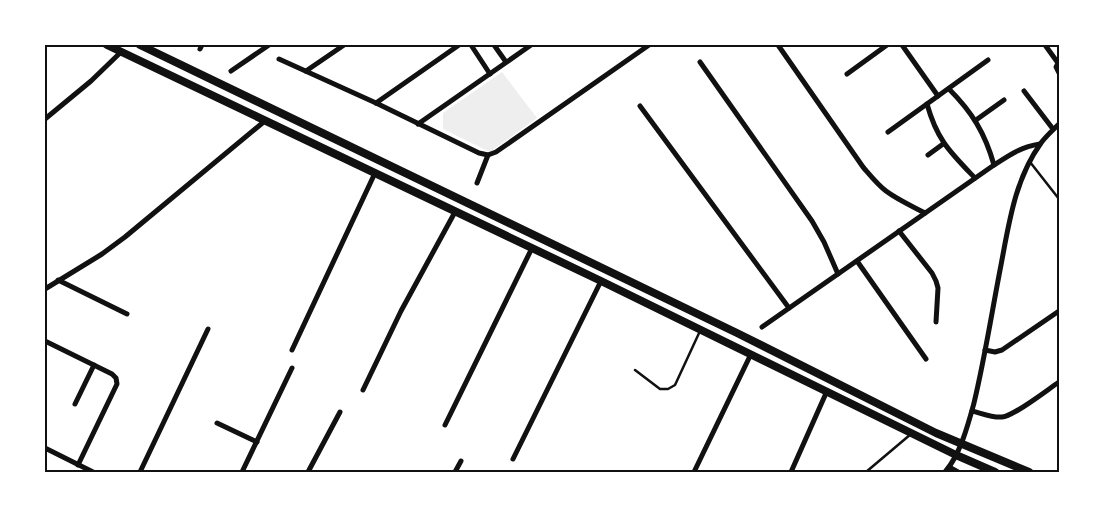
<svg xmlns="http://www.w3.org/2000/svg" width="1104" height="517" viewBox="0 0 1104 517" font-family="'PT Sans',sans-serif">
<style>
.green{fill:#eee}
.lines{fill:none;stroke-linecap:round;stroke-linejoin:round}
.service{stroke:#111;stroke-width:2.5}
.minor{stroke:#111;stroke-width:5}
.secondary{stroke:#111;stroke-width:8}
.neatline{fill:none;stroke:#111;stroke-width:2}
</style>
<rect width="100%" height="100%" fill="#fff"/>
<!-- green -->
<path class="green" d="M502 72 537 118 490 152 443 129V113Z"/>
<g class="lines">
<!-- service -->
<g class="service">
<path d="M1030 162 1059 199"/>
<path d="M635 370 660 389H668L675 385 700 331"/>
<path d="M866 472 911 434"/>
</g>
<!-- minor -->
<g class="minor">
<path d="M471 45 490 74"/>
<path d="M494 45 506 62"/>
<path d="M778 45 863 167C870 175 877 184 886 191 898 200 912 206 925 213"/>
<path d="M902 45 938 96"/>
<path d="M1045 45 1058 63"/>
<path d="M200 49 202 45"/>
<path d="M279 59 376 103 479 153 488 155"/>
<path d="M700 62 812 221 824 242 838 274"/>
<path d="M1059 63 1057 65 1056 67 1059 73"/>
<path d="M231 71 269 45"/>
<path d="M306 71 344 45"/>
<path d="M847 74 887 45"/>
<path d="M949 89C972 112 985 133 994 165"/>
<path d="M1024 91 1053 129"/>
<path d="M376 103 459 45"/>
<path d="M927 104C937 140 950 152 975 178"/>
<path d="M640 106 789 308"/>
<path d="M45 119 91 81 121 52"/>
<path d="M976 120 1004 100"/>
<path d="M418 124 531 45"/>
<path d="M888 132 988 60"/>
<path d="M928 155 943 144"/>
<path d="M477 183 488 155 496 152 649 45"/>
<path d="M899 231 932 273 936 281 938 288 936 322"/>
<path d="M857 261 926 359"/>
<path d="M58 280 127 314"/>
<path d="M45 289 102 254 125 237 266 120"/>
<path d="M762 327 994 165C1011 154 1021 147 1040 144"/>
<path d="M45 341 112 374 116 378 117 384 78 465"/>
<path d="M292 350 375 173"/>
<path d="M985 350 995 352 1002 350 1059 311"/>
<path d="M363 390 401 311 455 212"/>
<path d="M75 404 94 365"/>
<path d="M972 411C981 413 992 418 1002 417 1014 416 1047 390 1059 382"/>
<path d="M217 423 257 442"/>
<path d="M445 425 532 248"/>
<path d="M45 448 93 472"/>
<path d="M513 459 601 281"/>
<path d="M949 467 958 472"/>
<path d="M140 472 208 329"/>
<path d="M242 472 292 368"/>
<path d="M308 472 340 412"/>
<path d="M455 472 461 461"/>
<path d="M694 472 751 354"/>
<path d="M791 472 827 391"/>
<path d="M945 472C960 455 968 425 974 403 985 357 992 311 1001 265 1009 223 1015 179 1041 143 1046 136 1053 130 1059 124"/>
</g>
<!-- secondary -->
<g class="secondary">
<path d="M107 45 601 281 956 455 995 472"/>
<path d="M140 45 737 333 936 433 1029 472"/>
</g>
</g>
<!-- border -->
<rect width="1104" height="517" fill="none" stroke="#ffffff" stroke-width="92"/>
<rect x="46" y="46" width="1012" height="425" class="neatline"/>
</svg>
